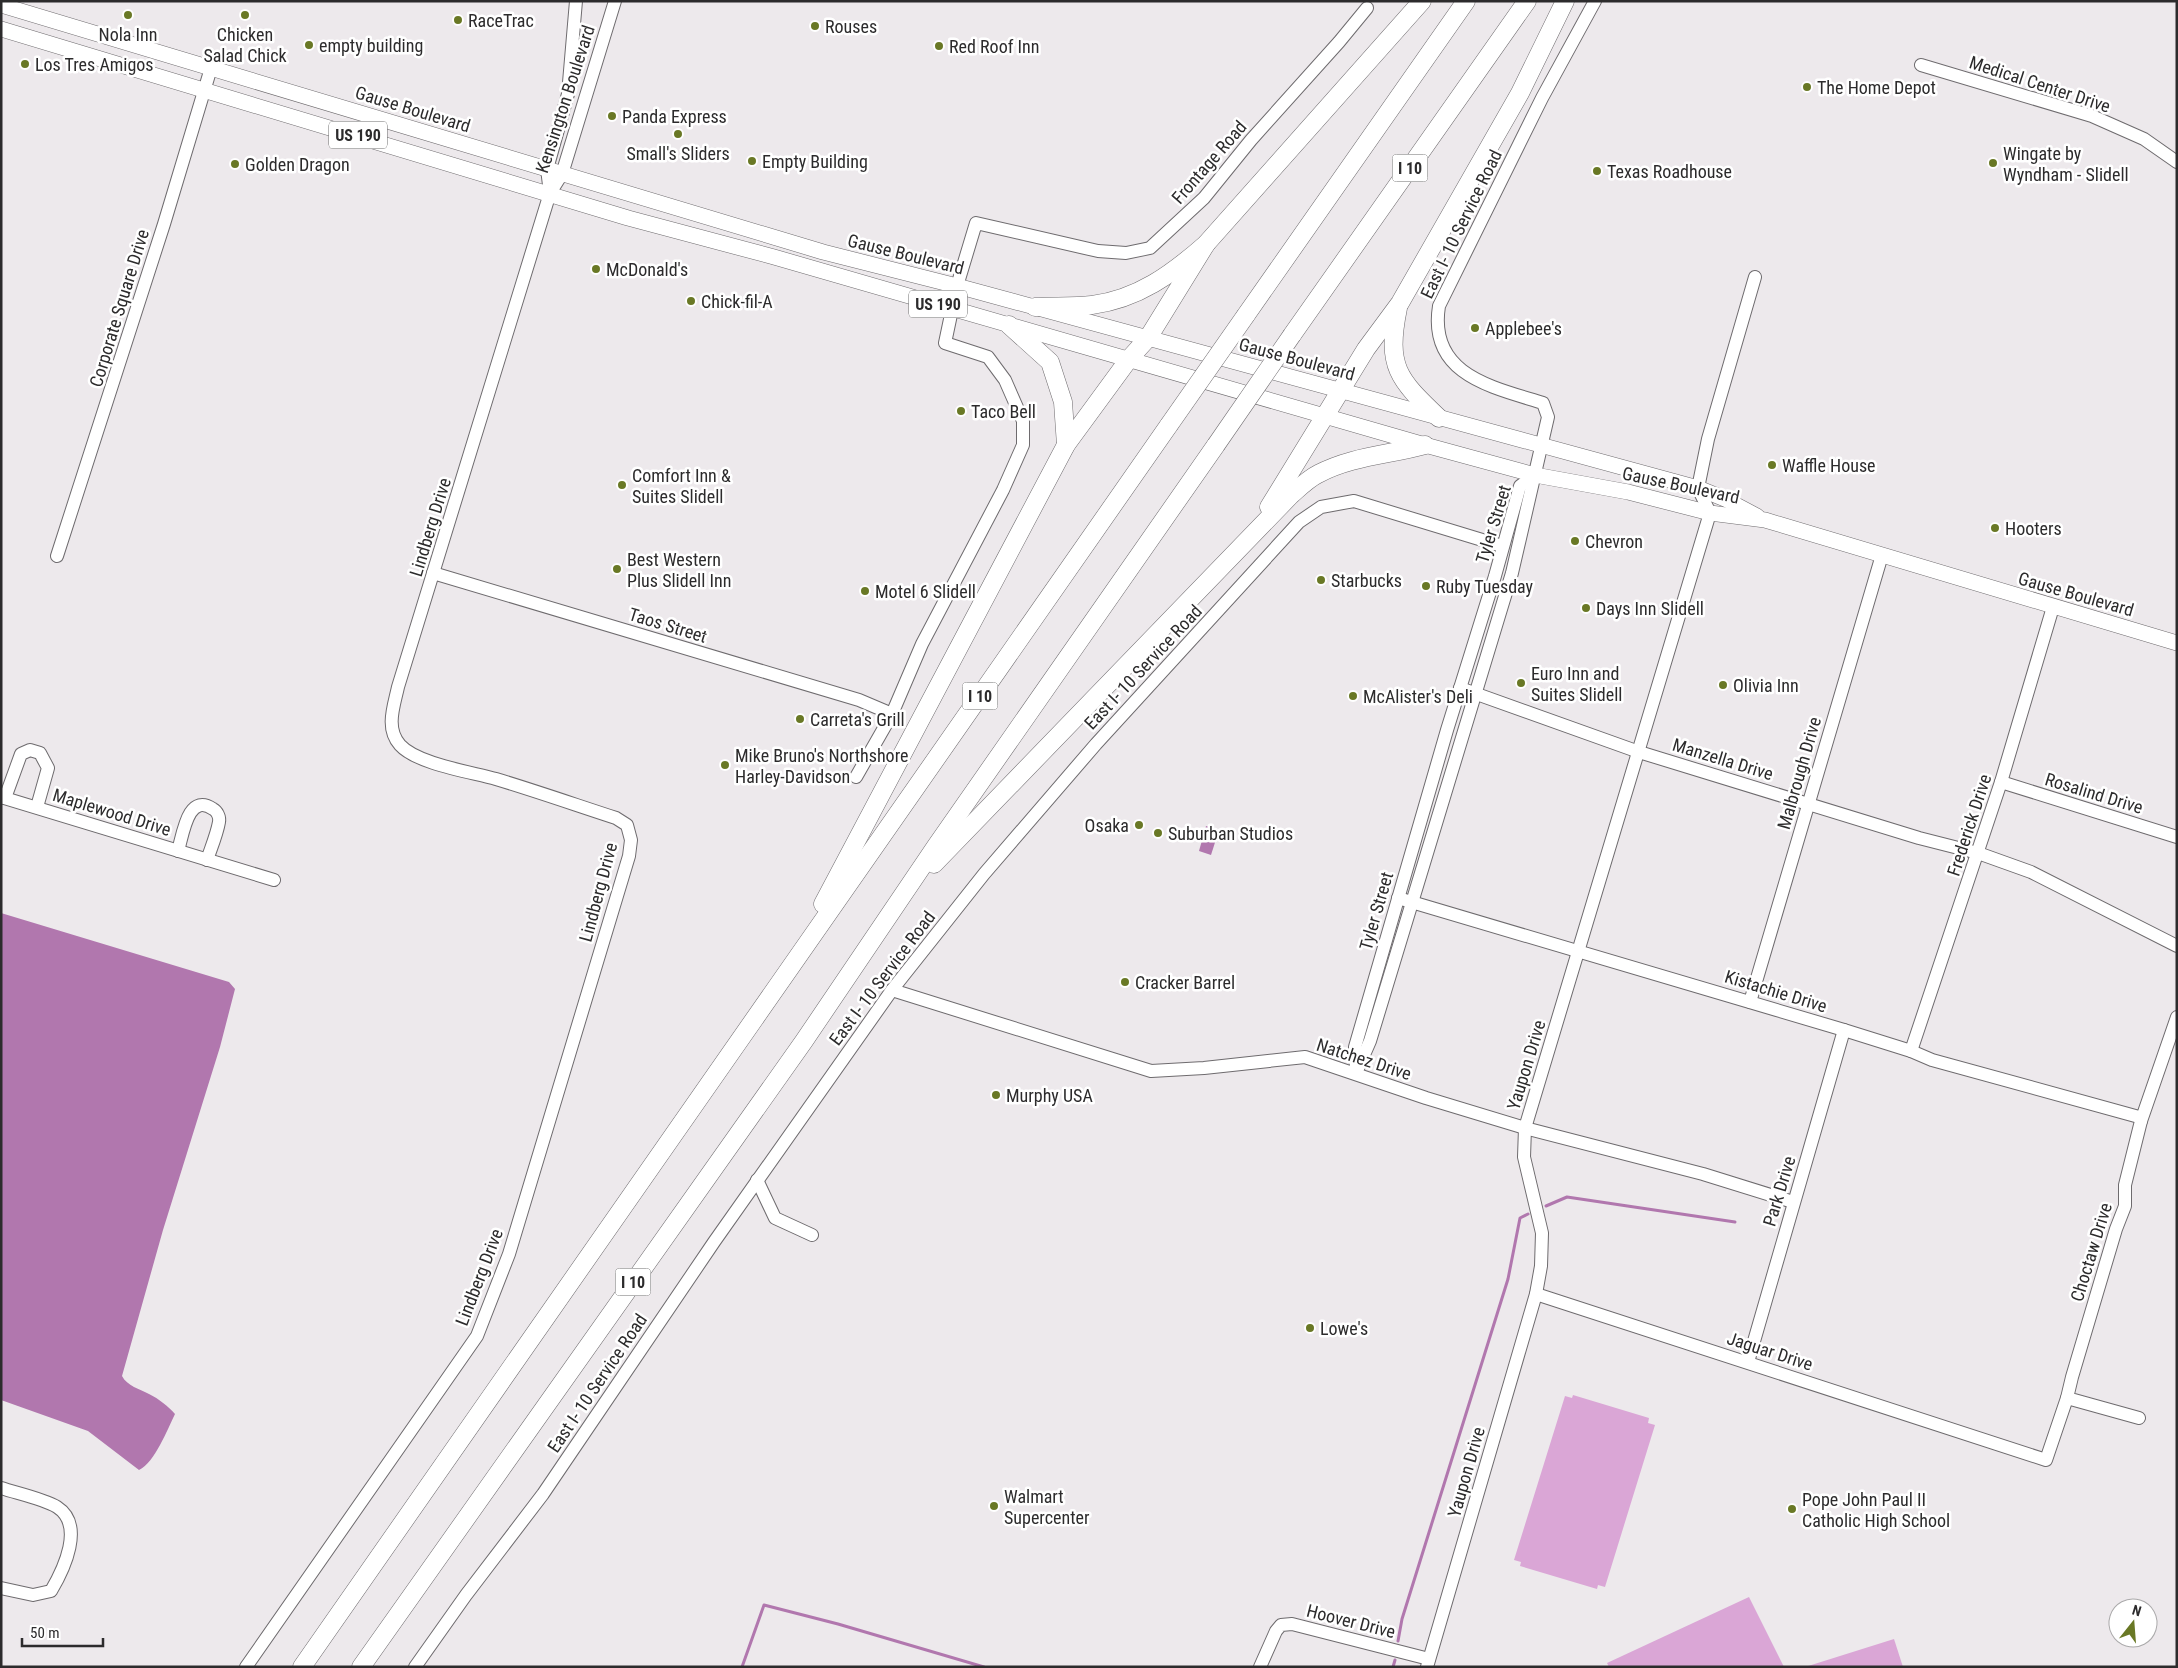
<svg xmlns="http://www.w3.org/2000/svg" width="2178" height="1668" viewBox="0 0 2178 1668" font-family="'Roboto Condensed',sans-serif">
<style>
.green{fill:#daa6d6}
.water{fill:#b177ae}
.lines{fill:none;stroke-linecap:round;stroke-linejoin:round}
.stream{stroke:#b177ae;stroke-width:3}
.minor-casing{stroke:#6e6b6e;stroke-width:14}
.major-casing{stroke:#6e6b6e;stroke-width:16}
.highway-casing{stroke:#6e6b6e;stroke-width:19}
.minor{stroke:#fff;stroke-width:12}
.major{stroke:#fff;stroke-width:15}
.highway{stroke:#fff;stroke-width:18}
.highway-bridge-casing{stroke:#6e6b6e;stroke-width:19;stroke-linecap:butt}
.highway-bridge{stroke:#fff;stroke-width:18}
.poi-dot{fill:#697825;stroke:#fff;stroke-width:2}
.labels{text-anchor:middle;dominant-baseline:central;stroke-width:5;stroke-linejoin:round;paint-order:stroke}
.shield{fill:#fff;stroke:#6b6b6b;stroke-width:1}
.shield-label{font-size:16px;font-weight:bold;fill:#2c2b2c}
.poi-label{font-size:18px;fill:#2c2b2c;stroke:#fff;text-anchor:start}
.street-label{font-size:18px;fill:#2c2b2c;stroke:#fff}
</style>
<rect width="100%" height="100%" fill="#ede9ec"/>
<!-- green -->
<g class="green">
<path d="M1573 1395 1649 1418 1648 1423 1655 1425 1605 1587 1598 1585 1597 1589 1520 1566 1521 1562 1514 1560 1565 1396 1572 1398Z"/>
<path d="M1749 1597 1784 1667H1609L1607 1663Z"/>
<path d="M1894 1639 1903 1667H1805Z"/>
</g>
<!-- water -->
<g class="water">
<path d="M1206 826 1219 830 1211 855 1199 851Z"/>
<path d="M1 913 229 982 235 989 220 1047 163 1230 122 1376C127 1386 140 1389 149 1394 159 1399 168 1406 175 1414 167 1430 155 1462 139 1470L88 1431 1 1400Z"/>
</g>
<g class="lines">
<!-- stream -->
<g class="stream">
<path d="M1546 1206 1567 1197 1735 1222"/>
<path d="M1398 1641 1402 1619 1508 1279 1520 1218 1528 1214"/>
<path d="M742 1667 764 1605 838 1624 984 1667"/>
<path d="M1393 1667 1395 1660"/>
</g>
<!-- minor casing -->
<g class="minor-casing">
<g id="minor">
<path d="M1921 65 2092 116 2144 139 2177 162"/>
<path d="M550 193 547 169 568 94 576 1"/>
<path d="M57 556 164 224 211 68"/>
<path d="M433 573 859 700 892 714"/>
<path d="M1460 688 1639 752 1919 838 1978 853 2031 872 2177 946"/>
<path d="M856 777 892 714 922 644 1003 490 1023 445V421L1005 380 988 357 945 343 957 286 976 223 1098 251 1126 253 1150 248 1204 198 1251 140 1339 42 1367 8"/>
<path d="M2001 782 2177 837"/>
<path d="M1 797 274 880"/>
<path d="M5 798 21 754 30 750 40 753 48 768 37 807"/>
<path d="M178 851C183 834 188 792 213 809 217 811 220 817 219 822 217 834 211 848 207 860"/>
<path d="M1398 898 1844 1030 1911 1051 1932 1060 2139 1117 2141 1121"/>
<path d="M892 990 1151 1071 1204 1068 1305 1057 1426 1098 1525 1128 1703 1174 1793 1202"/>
<path d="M1750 1002 1882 555"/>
<path d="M1911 1051 2001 782 2053 607"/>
<path d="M1356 1070 1355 1047 1447 730 1495 576 1520 486 1535 475"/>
<path d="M1356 1073 1370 1041 1512 573 1548 417 1543 403C1492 387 1428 375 1439 306L1542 98 1595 1"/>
<path d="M757 1180 775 1218 812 1235"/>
<path d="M1536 1294 2046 1460 2067 1398"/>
<path d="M1748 1362 1844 1030"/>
<path d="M2139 1418 2067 1398 2072 1377 2116 1229 2125 1206V1185L2141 1121 2177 1017"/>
<path d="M1 1488C16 1493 44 1499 57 1507 85 1525 64 1569 51 1591L33 1595 1 1588"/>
<path d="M246 1667 477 1336 509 1254 629 856 631 840 627 825 616 818C576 805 536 791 496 779 471 772 417 764 400 745 385 728 394 706 398 687L550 193 562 174 615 1"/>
<path d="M415 1667 466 1595 543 1494 714 1242 892 990 984 874 1096 744 1299 522 1321 507 1354 501 1502 546"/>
<path d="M1260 1667 1276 1631 1281 1625 1292 1624 1429 1659"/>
<path d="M1427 1667 1536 1294 1541 1266 1542 1233 1524 1157 1525 1128 1710 513 1698 488 1708 439 1755 277"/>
</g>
</g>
<!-- major casing -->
<g class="major-casing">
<g id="major">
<path d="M1 5 823 252 957 286 1698 488 1725 499 1757 516"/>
<path d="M1 29 628 218 774 257 1425 445 1535 475 1628 492 1710 513 1765 520 2177 643"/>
</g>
</g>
<!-- highway casing -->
<g class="highway-casing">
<g id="highway">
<path d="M1035 307C1054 306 1074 307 1092 305 1138 299 1172 274 1206 244L1422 1"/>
<path d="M1398 308C1386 367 1398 379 1439 418"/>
<path d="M1246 315 1466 1"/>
<path d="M1009 325 1050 362 1063 402 1066 445"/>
<path d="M1292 335 1527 1"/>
<path d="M1269 507 1366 349 1400 303 1520 93 1565 1"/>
<path d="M934 864 1291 495C1299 488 1308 479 1318 474 1352 456 1389 455 1425 445"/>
<path d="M823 904 1066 445 1129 359 1148 338 1206 244"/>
<path d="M302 1667 1169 425"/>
<path d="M361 1667 804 1041 936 846 1216 445"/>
</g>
</g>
<!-- minor -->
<use href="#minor" class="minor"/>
<!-- major -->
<use href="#major" class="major"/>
<!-- highway -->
<use href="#highway" class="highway"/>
<!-- highway-bridge casing -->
<g class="highway-bridge-casing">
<g id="highway-bridge">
<path d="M1169 425 1246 315"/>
<path d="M1216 445 1292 335"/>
</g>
</g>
<!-- highway-bridge -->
<use href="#highway-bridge" class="highway-bridge"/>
</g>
<!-- markers -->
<g class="poi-dot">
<circle cx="128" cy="15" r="5"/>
<circle cx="245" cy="15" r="5"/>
<circle cx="458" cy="20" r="5"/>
<circle cx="815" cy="26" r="5"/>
<circle cx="309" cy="45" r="5"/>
<circle cx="939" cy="46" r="5"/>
<circle cx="25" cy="64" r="5"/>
<circle cx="1807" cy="87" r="5"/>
<circle cx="612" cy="116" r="5"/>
<circle cx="678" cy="134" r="5"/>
<circle cx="752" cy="161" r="5"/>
<circle cx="1993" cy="163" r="5"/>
<circle cx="235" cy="164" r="5"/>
<circle cx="1597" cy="171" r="5"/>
<circle cx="596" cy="269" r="5"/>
<circle cx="691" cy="301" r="5"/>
<circle cx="1475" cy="328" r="5"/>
<circle cx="961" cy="411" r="5"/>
<circle cx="1772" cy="465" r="5"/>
<circle cx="622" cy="485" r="5"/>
<circle cx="1995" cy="528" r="5"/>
<circle cx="1575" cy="541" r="5"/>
<circle cx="617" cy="569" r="5"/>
<circle cx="1321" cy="580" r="5"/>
<circle cx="1426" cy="586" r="5"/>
<circle cx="865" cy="591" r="5"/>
<circle cx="1586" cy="608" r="5"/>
<circle cx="1521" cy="683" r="5"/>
<circle cx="1723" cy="685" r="5"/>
<circle cx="1353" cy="696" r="5"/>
<circle cx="800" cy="719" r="5"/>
<circle cx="725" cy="765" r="5"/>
<circle cx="1139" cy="825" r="5"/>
<circle cx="1158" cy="833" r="5"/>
<circle cx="1125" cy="982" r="5"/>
<circle cx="996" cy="1095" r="5"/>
<circle cx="1310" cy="1328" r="5"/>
<circle cx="994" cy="1506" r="5"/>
<circle cx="1792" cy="1509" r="5"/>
</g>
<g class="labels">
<!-- shield labels -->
<g class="shield">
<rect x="329" y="121.5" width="58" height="27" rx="4"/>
<rect x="1392.5" y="154.5" width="35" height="27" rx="4"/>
<rect x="909" y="290.5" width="58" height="27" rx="4"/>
<rect x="962.5" y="682.5" width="35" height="27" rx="4"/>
<rect x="615.5" y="1268.5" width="35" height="27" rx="4"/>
</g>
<g class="shield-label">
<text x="358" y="135">US 190</text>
<text x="1410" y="168">I 10</text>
<text x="938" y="304">US 190</text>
<text x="980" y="696">I 10</text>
<text x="633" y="1282">I 10</text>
</g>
<!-- poi labels -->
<g class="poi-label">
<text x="468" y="20">RaceTrac</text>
<text x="825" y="26">Rouses</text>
<text x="128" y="34" text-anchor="middle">Nola Inn</text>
<text x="245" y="34" text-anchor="middle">Chicken<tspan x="245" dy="21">Salad Chick</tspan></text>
<text x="319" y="45">empty building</text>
<text x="949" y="46">Red Roof Inn</text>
<text x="35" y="64">Los Tres Amigos</text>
<text x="1817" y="87">The Home Depot</text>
<text x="622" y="116">Panda Express</text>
<text x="678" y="153" text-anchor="middle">Small's Sliders</text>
<text x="2003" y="153">Wingate by<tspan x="2003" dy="21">Wyndham - Slidell</tspan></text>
<text x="762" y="161">Empty Building</text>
<text x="245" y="164">Golden Dragon</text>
<text x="1607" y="171">Texas Roadhouse</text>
<text x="606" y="269">McDonald's</text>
<text x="701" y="301">Chick-fil-A</text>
<text x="1485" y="328">Applebee's</text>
<text x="971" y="411">Taco Bell</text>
<text x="1782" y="465">Waffle House</text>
<text x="632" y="475">Comfort Inn &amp;<tspan x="632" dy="21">Suites Slidell</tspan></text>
<text x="2005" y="528">Hooters</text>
<text x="1585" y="541">Chevron</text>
<text x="627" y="559">Best Western<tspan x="627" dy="21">Plus Slidell Inn</tspan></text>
<text x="1331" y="580">Starbucks</text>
<text x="1436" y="586">Ruby Tuesday</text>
<text x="875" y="591">Motel 6 Slidell</text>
<text x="1596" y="608">Days Inn Slidell</text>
<text x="1531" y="673">Euro Inn and<tspan x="1531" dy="21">Suites Slidell</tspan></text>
<text x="1733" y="685">Olivia Inn</text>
<text x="1363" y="696">McAlister's Deli</text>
<text x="810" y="719">Carreta's Grill</text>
<text x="735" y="755">Mike Bruno's Northshore<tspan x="735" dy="21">Harley-Davidson</tspan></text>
<text x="1129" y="825" text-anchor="end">Osaka</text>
<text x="1168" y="833">Suburban Studios</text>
<text x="1135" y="982">Cracker Barrel</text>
<text x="1006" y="1095">Murphy USA</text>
<text x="1320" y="1328">Lowe's</text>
<text x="1004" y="1496">Walmart<tspan x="1004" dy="21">Supercenter</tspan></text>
<text x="1802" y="1499">Pope John Paul II<tspan x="1802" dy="21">Catholic High School</tspan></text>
</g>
<!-- street labels -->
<g class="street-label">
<text transform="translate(2040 84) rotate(18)">Medical Center Drive</text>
<text transform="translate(565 99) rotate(-72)">Kensington Boulevard</text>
<text transform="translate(413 109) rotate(17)">Gause Boulevard</text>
<text transform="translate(1209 162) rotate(-49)">Frontage Road</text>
<text transform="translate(1461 224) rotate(-64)">East I- 10 Service Road</text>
<text transform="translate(906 254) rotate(14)">Gause Boulevard</text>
<text transform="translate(119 308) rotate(-73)">Corporate Square Drive</text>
<text transform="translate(1297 359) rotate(15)">Gause Boulevard</text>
<text transform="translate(1681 485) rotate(12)">Gause Boulevard</text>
<text transform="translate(1493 524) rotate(-73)">Tyler Street</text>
<text transform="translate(430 527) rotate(-73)">Lindberg Drive</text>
<text transform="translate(2076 594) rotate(16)">Gause Boulevard</text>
<text transform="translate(668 625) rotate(17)">Taos Street</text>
<text transform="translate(1143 667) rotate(-47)">East I- 10 Service Road</text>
<text transform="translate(1723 759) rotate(17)">Manzella Drive</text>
<text transform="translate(1799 773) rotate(-74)">Malbrough Drive</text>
<text transform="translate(2094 793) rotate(17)">Rosalind Drive</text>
<text transform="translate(112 812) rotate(17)">Maplewood Drive</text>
<text transform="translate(1969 825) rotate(-72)">Frederick Drive</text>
<text transform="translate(598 892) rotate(-75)">Lindberg Drive</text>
<text transform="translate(1376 911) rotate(-74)">Tyler Street</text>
<text transform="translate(882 978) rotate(-53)">East I- 10 Service Road</text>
<text transform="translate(1776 991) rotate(17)">Kistachie Drive</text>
<text transform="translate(1364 1059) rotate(18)">Natchez Drive</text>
<text transform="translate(1526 1065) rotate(-73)">Yaupon Drive</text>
<text transform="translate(1779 1191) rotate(-73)">Park Drive</text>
<text transform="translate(2091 1252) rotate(-73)">Choctaw Drive</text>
<text transform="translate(479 1277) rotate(-69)">Lindberg Drive</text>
<text transform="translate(1770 1351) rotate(18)">Jaguar Drive</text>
<text transform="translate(597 1383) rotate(-56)">East I- 10 Service Road</text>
<text transform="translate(1466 1472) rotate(-74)">Yaupon Drive</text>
<text transform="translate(1351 1621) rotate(14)">Hoover Drive</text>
</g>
</g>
<!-- border -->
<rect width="2178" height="1668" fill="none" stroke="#2c2b2c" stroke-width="5"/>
<!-- north arrow -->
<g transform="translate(2133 1623) rotate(17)"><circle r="24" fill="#ffffff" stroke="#abaaab"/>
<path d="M0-4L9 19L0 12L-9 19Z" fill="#697825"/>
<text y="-8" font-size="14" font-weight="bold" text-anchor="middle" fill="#2c2b2c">N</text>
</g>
<!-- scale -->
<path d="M22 1638v8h81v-8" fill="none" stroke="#2c2b2c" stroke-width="2.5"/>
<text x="30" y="1638" font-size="15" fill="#2c2b2c" stroke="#ffffff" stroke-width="4" paint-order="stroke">50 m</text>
</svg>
